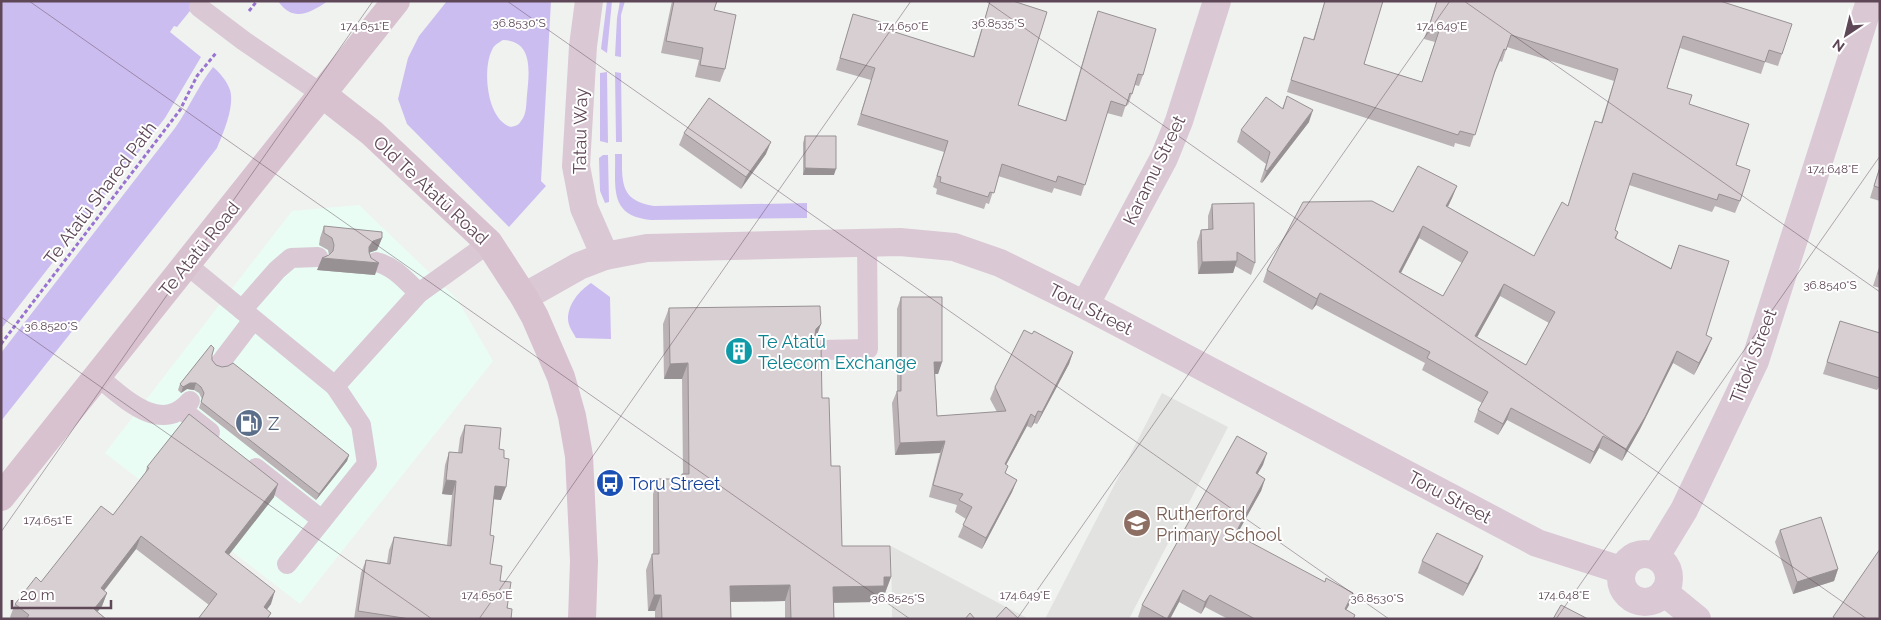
<svg xmlns="http://www.w3.org/2000/svg" width="1881" height="620" viewBox="0 0 1881 620" font-family="Raleway,sans-serif">
<style>
.commercial{fill:#e9fdf5}
.education{fill:#e2e3e1}
.green{fill:#ccbdf1;fill-rule:evenodd}
.lines{fill:none;stroke-linecap:round;stroke-linejoin:round}
.path{stroke:#9973d1;stroke-width:3;stroke-dasharray:4 2.5;stroke-linecap:butt}
.lane{stroke:#dac9d4;stroke-width:20}
.street{stroke:#dac9d4;stroke-width:28}
.secondary{stroke:#d9c2cf;stroke-width:28}
.wall{fill:#bab2b5;fill-rule:evenodd}
.shaded-wall{fill:#979193}
.building{fill:#d8cfd2;stroke:#979193;fill-rule:evenodd}
.ticks{fill:none;stroke:#5e4756;stroke-width:1;stroke-opacity:0.45}
.labels{text-anchor:middle;dominant-baseline:central;stroke-width:4;stroke-linejoin:round;paint-order:stroke}
.street-label{font-size:18px;fill:#5e4756;stroke:#fff}
.culture-label{font-size:18px;fill:#0d838f;stroke:#fff;text-anchor:start}
.service-label{font-size:18px;fill:#4e5e75;stroke:#fff;text-anchor:start}
.transit-label{font-size:18px;fill:#164399;stroke:#fff;text-anchor:start}
.education-label{font-size:18px;fill:#785e54;stroke:#fff;text-anchor:start}
.ticks-label{font-size:12px;text-anchor:middle;fill:#5e4756;stroke:#fff;stroke-width:4;stroke-linejoin:round;paint-order:stroke}
</style>
<rect width="100%" height="100%" fill="#f0f2f0"/>
<!-- commercial -->
<path class="commercial" d="M359 205 457 299 493 361 300 604 105 453 292 211Z"/>
<!-- education -->
<g class="education">
<path d="M1162 393 1228 427 1129 619H1045Z"/>
<path d="M891 546 1029 619H892Z"/>
</g>
<!-- green -->
<g class="green">
<path d="M1 1H198L177 27 174 26 170 32 201 57 165 118 1 329Z"/>
<path d="M278 1H328C310 13 293 23 278 1Z"/>
<path d="M447 1H551L541 181 546 186 509 227 407 124 398 99 408 58 419 36ZM503 40C534 41 529 73 527 95 526 104 527 114 521 121 519 125 515 126 511 127 487 120 482 70 492 50 494 45 498 43 503 40Z"/>
<path d="M607 1H612L607 53 601 49Z"/>
<path d="M620 1H625L621 15V57L615 56 617 18Z"/>
<path d="M213 67C220 73 227 81 230 90 235 106 223 134 217 148L1 421V353L175 128C189 108 198 86 213 67Z"/>
<path d="M607 72 608 143 600 141V73Z"/>
<path d="M615 72 621 73 622 142H616Z"/>
<path d="M615 154H622C622 182 620 201 654 206L807 203V218L651 220C608 216 616 187 615 154Z"/>
<path d="M603 155H608L609 202 605 203 600 191 599 158Z"/>
<path d="M591 283 610 297 611 339 576 338C573 332 568 326 568 319 568 304 579 291 591 283Z"/>
</g>
<g class="lines">
<!-- path -->
<g class="path">
<path d="M249 11 257 1"/>
<path d="M1 344 180 110 197 76 216 53"/>
</g>
<!-- lane -->
<g class="lane">
<path d="M199 7 244 41 322 94"/>
<path d="M376 262C394 266 406 281 419 293"/>
<path d="M186 264 335 386 419 293 489 243"/>
<path d="M242 310 277 270 291 258 318 257"/>
<path d="M821 350 868 349 867 242"/>
<path d="M221 362 253 320"/>
<path d="M97 376C123 397 160 436 190 401"/>
<path d="M182 410 210 432"/>
<path d="M256 468 322 520"/>
<path d="M287 564 367 464 361 425 335 386"/>
</g>
<!-- street -->
<g class="street">
<path d="M589 1 583 46 576 166 584 208 605 256"/>
<path d="M524 297 579 266 605 256 647 248 900 242 954 247 1000 263 1085 305 1537 543 1621 570"/>
<path d="M1085 305 1164 158 1179 121 1217 1"/>
<circle cx="1645" cy="578" r="24"/>
<path d="M1656 556 1684 510 1755 361 1870 1"/>
<path d="M1664 592 1697 619"/>
</g>
<!-- secondary -->
<g class="secondary">
<path d="M322 94 372 133 489 243 524 297 535 317 561 377 572 416 579 456 584 561 582 619"/>
<path d="M1 497 396 1"/>
</g>
</g>
<!-- wall -->
<g class="wall">
<path d="M672 1H717L714 10 725 69 720 82 695 77 699 60 661 53Z"/>
<path d="M990 1H1013L1018 105 1065 121 1094 23 1098 11 1143 75 1139 86 1135 85 1128 105 1126 104 1122 117 1107 113 1081 196 1054 188 1052 193 998 176 989 204 986 203 984 209 936 194 937 189 933 187 944 152 857 125 871 80 836 70 853 14 879 27 973 57Z"/>
<path d="M1325 1H1383L1364 64 1422 82 1435 42 1424 39 1437 1H1720L1782 54 1778 66 1765 62 1761 74 1680 48 1667 88 1689 104 1736 165 1740 201 1735 213 1715 206 1712 212 1629 185 1615 230 1618 232 1616 239 1671 268 1679 245 1706 335 1707 350 1694 375 1673 363 1640 429 1622 461 1599 448 1590 464 1507 420 1498 435 1474 422 1478 410 1482 403 1422 370 1425 363 1316 305 1312 310 1263 282 1267 270 1393 212 1457 186 1452 198 1448 207 1534 256 1568 205 1595 121 1601 123 1614 81 1507 47 1502 62 1500 61 1493 77 1470 147 1455 143 1454 147 1287 92 1304 37 1313 40ZM1419 238 1462 263 1443 296 1401 273ZM1500 296 1549 323 1526 365 1477 337Z"/>
<path d="M1287 96 1309 122 1262 183 1260 182 1266 164 1237 142 1241 130 1282 109Z"/>
<path d="M684 133 766 154 741 189 679 145Z"/>
<path d="M805 136 834 175H803V143Z"/>
<path d="M1880 166V201L1870 198Z"/>
<path d="M1212 204 1255 263 1251 275 1235 266 1233 273 1198 274 1197 242 1201 230 1208 229V216Z"/>
<path d="M324 226 382 238 377 250 369 253 375 275 317 270 329 255 328 250 319 245 320 238Z"/>
<path d="M1880 264V288L1873 286Z"/>
<path d="M901 297 942 362 938 374H935L937 416 997 412 990 399 995 387 1032 334 1073 352 1069 364 1037 424 1034 423 1031 428 1027 426 1006 465 1008 466 1005 474 1017 480 1012 492 982 549 958 537 966 519 955 512 957 505 929 497 940 453 895 455 892 403 897 391V309Z"/>
<path d="M669 308 821 324 816 337 822 398 842 546 891 577 885 593H882L878 602H834V619H785V601L730 602 731 619H655V611H648L646 570 652 554H653V494L658 479H680L682 474H683L682 379H664L663 324Z"/>
<path d="M1840 321 1880 333V386L1877 390 1823 374Z"/>
<path d="M212 355V360L216 365 349 455 347 461 316 500 199 408 202 399 199 393 194 390 187 389 181 393 178 390 180 384Z"/>
<path d="M465 425 499 449 501 500 494 499 490 535V564L500 581 511 619H354L361 573 366 560 387 563 389 550 394 537 447 545 452 495 442 494 445 465 449 452 458 453 460 438Z"/>
<path d="M1263 465 1257 474 1265 479 1261 491 1236 535 1349 605 1346 610 1355 615 1354 619H1228L1205 607 1201 614 1179 602 1170 619H1141L1138 617 1142 605Z"/>
<path d="M147 467 274 497 229 554 271 604 267 609 209 605 136 549 104 591 107 593 102 606 97 612 106 619H12L10 617 15 604 41 582 113 515 145 474Z"/>
<path d="M1780 530 1838 569 1834 581 1793 594 1775 542Z"/>
<path d="M1422 561 1478 568 1463 596 1418 573Z"/>
</g>
<!-- shaded-wall -->
<g class="shaded-wall">
<path d="M1313 110 1309 122 1262 183 1267 171Z"/>
<path d="M771 142 766 154 741 189 746 177Z"/>
<path d="M805 168 836 169 834 175H803Z"/>
<path d="M1457 186 1452 198 1442 218 1446 206Z"/>
<path d="M1423 226 1419 238 1395 284 1399 272Z"/>
<path d="M382 238 377 250 368 253 369 247 373 241Z"/>
<path d="M322 258 379 263 375 275 317 270Z"/>
<path d="M1237 261 1233 273 1198 274 1202 262Z"/>
<path d="M1504 284 1500 296 1471 348 1475 336Z"/>
<path d="M1320 293 1316 305 1312 310 1317 299Z"/>
<path d="M821 324 815 340 810 345 816 329Z"/>
<path d="M1712 338 1707 350 1694 375 1699 363Z"/>
<path d="M1677 351 1673 363 1640 429 1622 461 1626 449Z"/>
<path d="M1073 352 1069 364 1037 424 1042 412Z"/>
<path d="M934 362H942L938 374H930Z"/>
<path d="M688 363 682 379H664L670 364Z"/>
<path d="M190 383H196L194 390 187 389 181 393 183 387Z"/>
<path d="M1511 408 1507 420 1498 435 1503 424Z"/>
<path d="M1038 411 1034 423 1031 428 1035 417Z"/>
<path d="M1031 414 1027 426 1000 476 1005 464Z"/>
<path d="M1603 436 1599 448 1590 464 1594 452Z"/>
<path d="M945 441 940 453 895 455 900 443Z"/>
<path d="M1267 453 1263 465 1251 485 1256 473Z"/>
<path d="M349 455 347 461 316 500 319 494Z"/>
<path d="M1265 479 1261 491 1230 547 1235 534Z"/>
<path d="M446 480 456 481 452 495 442 494Z"/>
<path d="M1017 480 1012 492 982 549 986 538Z"/>
<path d="M278 484 274 497 221 565 225 552Z"/>
<path d="M495 486 506 487 501 500 491 499Z"/>
<path d="M141 536 136 549 96 601 101 588Z"/>
<path d="M1483 556 1478 568 1463 596 1468 584Z"/>
<path d="M1838 569 1834 581 1793 594 1797 582Z"/>
<path d="M884 577H891L885 593H882L878 602 828 603 833 587Z"/>
<path d="M790 585 785 601 724 602 730 586Z"/>
<path d="M1183 590 1179 602 1170 619H1167Z"/>
<path d="M275 591 271 604 260 619 264 607Z"/>
<path d="M107 593 102 606 92 619 94 609Z"/>
<path d="M1353 593 1349 605 1341 619 1345 609Z"/>
<path d="M654 595H661L655 611H648Z"/>
<path d="M1210 595 1205 607 1201 614 1205 602Z"/>
</g>
<!-- building -->
<g class="building">
<path d="M674 1H717L714 10 736 15 725 69 700 65 703 48 666 41Z"/>
<path d="M990 1H1013L1047 12 1018 105 1066 121 1098 11 1156 29 1143 75 1138 74 1132 94 1130 93 1126 106 1111 101 1085 185 1058 176 1056 182 1002 164 994 193 990 192 988 197 940 182 941 177 937 176 948 141 861 114 875 68 840 58 853 14 881 22 879 27 974 57Z"/>
<path d="M1325 1H1383L1364 64 1422 82 1439 31 1429 27 1437 1H1720L1792 24 1782 54 1769 50 1765 62 1683 36 1667 88 1692 95 1689 104 1749 124 1736 165 1750 170 1740 201 1719 194 1717 200 1633 173 1615 230 1618 232 1615 238 1671 269 1679 245 1729 261 1706 335 1712 338 1699 363 1677 351 1645 417 1626 449 1603 436 1594 452 1511 408 1503 424 1478 410 1488 392 1427 358 1430 352 1320 293 1317 299 1267 270 1303 202 1372 201 1393 212 1418 166 1457 186 1446 206 1534 256 1562 202 1568 206 1595 121 1602 123 1618 69 1511 35 1506 50 1504 49 1495 71 1475 135 1460 131 1458 135 1291 80 1304 37 1314 40ZM1423 226 1468 252 1443 296 1399 272ZM1504 284 1555 312 1526 365 1475 336Z"/>
<path d="M1287 96 1313 110 1267 171 1265 170 1270 152 1241 130 1266 97 1283 109Z"/>
<path d="M709 98 771 142 746 177 684 133Z"/>
<path d="M805 136H836V169L805 168Z"/>
<path d="M1880 167V188L1874 186Z"/>
<path d="M1254 203 1255 263 1237 252V261L1202 262 1201 230 1213 229 1212 204Z"/>
<path d="M324 226 382 232V238L373 241 369 247V252L371 258 379 263 322 258 329 255 333 251 334 245 332 238 324 233Z"/>
<path d="M1880 267V275L1878 274Z"/>
<path d="M901 297H942V362H934L937 416 1006 411 995 387 1024 330 1032 334 1034 331 1073 352 1042 412 1038 411 1035 417 1031 414 1005 464 1008 466 1005 473 1017 480 986 538 963 525 972 507 959 500 963 494 933 485 945 441 900 443 897 391H901Z"/>
<path d="M820 306 821 324 816 329 815 335 817 341 821 345 822 398H829L831 466H840L842 546H890L891 577H884V586L833 587 834 619H791L790 585 730 586 731 619H662L661 595H654L652 554H659L658 479H682V474H689L688 363 670 364 669 308Z"/>
<path d="M1840 321 1880 333V378L1827 362Z"/>
<path d="M211 345 214 348 212 355V360L216 365 222 367 228 366 233 363 349 455 319 494 201 402 204 393 201 387 196 383H190L183 387 180 384Z"/>
<path d="M189 414 278 484 225 552 275 591 264 607 271 613 267 619H198L217 594 141 536 101 588 107 593 94 609 106 619H26L29 615 15 604 36 577 41 582 101 506 113 515 149 468 147 467Z"/>
<path d="M465 425 501 428 499 449 504 450V458L509 459 506 487 495 486 490 535 494 536 490 564 502 566 500 581 511 582 507 608 512 609 511 619H410L358 611 366 560 390 564 394 537 451 546 456 481 446 480 449 452 462 453Z"/>
<path d="M1237 436 1267 453 1256 473 1265 479 1235 534 1325 582 1326 578 1353 593 1345 609 1355 615 1353 619H1255L1210 595 1205 602 1183 590 1167 619 1142 605Z"/>
<path d="M1821 517 1838 569 1797 582 1780 530Z"/>
<path d="M1437 533 1483 556 1468 584 1422 561Z"/>
<path d="M1880 549V619H1836L1833 617Z"/>
<path d="M1561 605 1588 619H1553Z"/>
<path d="M1006 607 1019 619H995Z"/>
<path d="M970 613 975 619H965Z"/>
</g>
<!-- ticks -->
<path class="ticks" d="M29 1 910 619M507 1 1389 619M986 1 1867 619M1464 1 1880 292M1 317 432 619M1 532 373 1M479 619 911 1M1017 619 1450 1M1556 619 1880 156"/>
<!-- icons -->
<defs>
<g id="building-disc" transform="scale(1.4375)"><circle r="9.5" fill="#0f9aa8" stroke="#fff"/><path d="M-4-6H4V6H1V3H-1V6H-4ZM-2.5-4.3h1.7v1.8h-1.7ZM.8-4.3h1.7v1.8H.8ZM-2.5-1h1.7V.8h-1.7ZM.8-1h1.7V.8H.8Z" fill="#fff"/></g>
<g id="fuel-disc" transform="scale(1.4375)"><circle r="9.5" fill="#5c6f8a" stroke="#fff"/><path d="M-5.5-6h7V0h2V4h1.3V-2.5L3-4.5l.8-.8L6-3V5H2.5V1h-1V6h-7ZM-4.2-4.7v3.2H.2V-4.7Z" fill="#fff"/></g>
<g id="bus-disc" transform="scale(1.4375)"><circle r="9.5" fill="#1a4fb4" stroke="#fff"/><path d="M-5-6H5V4H4V6H2V4H-2V6H-4V4H-5ZM-3.5-4V0h7V-4ZM-3.5 1.2v1.5H-2V1.2ZM2 1.2v1.5H3.5V1.2Z" fill="#fff"/></g>
<g id="school-disc" transform="scale(1.4375)"><circle r="9.5" fill="#8d6e63" stroke="#fff"/><path d="M0-5L7-2L0 1L-7-2ZM-4 1L0 2.5L4 1V4Q0 6-4 4Z" fill="#fff"/></g>
</defs>
<g fill-rule="evenodd">
<use href="#building-disc" x="739" y="351"/>
<use href="#fuel-disc" x="249" y="423"/>
<use href="#bus-disc" x="610" y="483"/>
<use href="#school-disc" x="1137" y="523"/>
</g>
<g class="labels">
<!-- street labels -->
<g class="street-label">
<text transform="translate(580 131) rotate(-89)">Tatau Way</text>
<text transform="translate(1154 170) rotate(-64)">Karamu Street</text>
<text transform="translate(431 190) rotate(43)">Old Te Atatū Road</text>
<text transform="translate(100 193) rotate(-53)">Te Atatū Shared Path</text>
<text transform="translate(199 249) rotate(-51)">Te Atatū Road</text>
<text transform="translate(1091 309) rotate(27)">Toru Street</text>
<text transform="translate(1753 356) rotate(-69)">Titoki Street</text>
<text transform="translate(1450 497) rotate(28)">Toru Street</text>
</g>
<!-- culture labels -->
<g class="culture-label">
<text x="758" y="341">Te Atatū<tspan x="758" dy="21">Telecom Exchange</tspan></text>
</g>
<!-- service labels -->
<g class="service-label">
<text x="268" y="423">Z</text>
</g>
<!-- transit labels -->
<g class="transit-label">
<text x="629" y="483">Toru Street</text>
</g>
<!-- education labels -->
<g class="education-label">
<text x="1156" y="513">Rutherford<tspan x="1156" dy="21">Primary School</tspan></text>
</g>
</g>
<g class="ticks-label">
<text x="519" y="27">36.8530°S</text>
<text x="998" y="27">36.8535°S</text>
<text x="365" y="30">174.651°E</text>
<text x="903" y="30">174.650°E</text>
<text x="1442" y="30">174.649°E</text>
<text x="1833" y="173">174.648°E</text>
<text x="1830" y="289">36.8540°S</text>
<text x="51" y="330">36.8520°S</text>
<text x="48" y="524">174.651°E</text>
<text x="487" y="599">174.650°E</text>
<text x="1025" y="599">174.649°E</text>
<text x="1564" y="599">174.648°E</text>
<text x="898" y="602">36.8525°S</text>
<text x="1377" y="602">36.8530°S</text>
</g>
<!-- border -->
<rect width="1881" height="620" fill="none" stroke="#5e4756" stroke-width="5"/>
<!-- north arrow -->
<g transform="translate(1846 35) rotate(215)" stroke="#ffffff" stroke-width="4" paint-order="stroke">
<path d="M0-4L9 19L0 12L-9 19Z" fill="#5e4756"/>
<text y="-8" font-size="14" font-weight="bold" text-anchor="middle" fill="#5e4756">N</text>
</g>
<!-- scale -->
<path d="M12 600v8h99v-8" fill="none" stroke="#5e4756" stroke-width="2.5"/>
<text x="20" y="600" font-size="15" fill="#5e4756" stroke="#ffffff" stroke-width="4" paint-order="stroke">20 m</text>
</svg>
